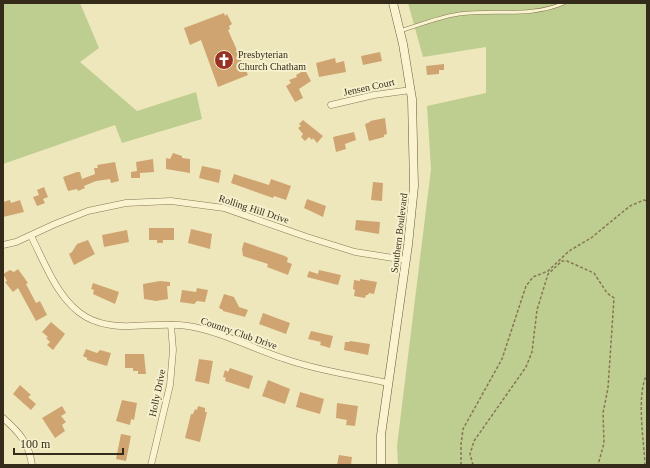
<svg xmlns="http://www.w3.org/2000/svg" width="650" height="468" viewBox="0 0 650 468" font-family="'Times New Roman',serif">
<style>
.green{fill:#becd90}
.building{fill:#cfa470}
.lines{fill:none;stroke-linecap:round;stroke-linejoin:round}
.service-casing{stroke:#877655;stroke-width:4}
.minor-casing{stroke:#877655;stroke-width:7}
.secondary-casing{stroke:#685739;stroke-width:9}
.path{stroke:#877655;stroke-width:1.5;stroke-dasharray:3 2;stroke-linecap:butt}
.service{stroke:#faf3cf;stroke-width:3}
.minor{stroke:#faf3cf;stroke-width:6}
.secondary{stroke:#faf3cf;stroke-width:8}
.labels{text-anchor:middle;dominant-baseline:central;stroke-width:4;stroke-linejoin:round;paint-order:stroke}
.poi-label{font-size:10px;fill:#352b1b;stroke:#f6f0cc;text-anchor:start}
.street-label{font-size:10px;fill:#352b1b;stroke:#f6f0cc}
</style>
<rect width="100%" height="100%" fill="#efe7bc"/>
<!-- green -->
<g class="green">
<path d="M3 3H80L99 48 80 62 137 111 196 92 202 119 122 143 115 125 3 164Z"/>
<path d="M408 3H647V465H398L397 446 431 169 427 106 486 93V47L423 57Z"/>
</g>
<!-- building -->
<g class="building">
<path d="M224 13 225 16 227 14 232 24 229 26 230 29 228 30 248 75 218 87 201 40 190 45 184 28Z"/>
<path d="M380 52 382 61 363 65 361 56Z"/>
<path d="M335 58 336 63 344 61 346 72 319 77 316 63Z"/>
<path d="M444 64V70H439V74L427 75 426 66Z"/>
<path d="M305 70 311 81 299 89 303 98 295 102 286 86 291 83 289 80 297 77 296 75Z"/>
<path d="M385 118 387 134 384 135V137L369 141 365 124 370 122V121Z"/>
<path d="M303 120 323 136 317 143 313 138 312 140 309 137 305 141 301 137 303 134 298 128 301 126 299 124Z"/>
<path d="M354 132 356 140 345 144 346 149 336 152 333 137Z"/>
<path d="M173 153 182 156V158L190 159V173L166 169V158L170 159Z"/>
<path d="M153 159 154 172 140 173V178H131V172L137 171 136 162Z"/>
<path d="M115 162 119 181 111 183 110 179 96 181 84 186 85 188 78 191 77 189 68 191 63 177 77 172H80L82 179 95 174 94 168H98L97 165Z"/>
<path d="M202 166 221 170 219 183 199 178Z"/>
<path d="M234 174 269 185 271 179 291 186 286 200 274 196 273 198 231 183Z"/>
<path d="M373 182 383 183 382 201 371 200Z"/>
<path d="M44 187 48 197 43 199 45 203 37 206 33 197 39 195 37 190Z"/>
<path d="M307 199 326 206 323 217 304 208Z"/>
<path d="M10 200 11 203 20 200 24 212 3 217V202Z"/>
<path d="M356 220 380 222 379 234 355 230Z"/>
<path d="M149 228H174V240H163V243H157V240H149Z"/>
<path d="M191 229 212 234 210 249 188 243Z"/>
<path d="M127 230 129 242 104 247 102 235Z"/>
<path d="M88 240 95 254 74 265 69 254 72 252 77 244Z"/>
<path d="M244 242 285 256 288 258 287 262 292 264 288 275 267 267 268 264 243 256 242 249Z"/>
<path d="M18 269 28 283 26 284 36 303 40 301 47 315 36 321 18 288 13 292 5 282 7 281 3 274 10 270 14 272Z"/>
<path d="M319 270 341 275 338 285 307 277 309 271 318 274Z"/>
<path d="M360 279 377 282 374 294 369 293 368 295H366L365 298 354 296 355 290 353 289 354 280 360 281Z"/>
<path d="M160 281 170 282V286H167L168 299 156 301 144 299 143 284Z"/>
<path d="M93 283 119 292 115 304 93 294 94 290 91 289Z"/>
<path d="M197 288 208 290 205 302 197 301 194 304 180 302 182 290 196 292Z"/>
<path d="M224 294 234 297 239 307 248 310 245 317 223 311V310L219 308Z"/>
<path d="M263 313 290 323 286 334 259 324Z"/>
<path d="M51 322 65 334 53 350 47 345 50 342 46 338 48 337 42 332Z"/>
<path d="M311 331 333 336 330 348 320 345 321 342 308 339Z"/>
<path d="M350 341 370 344 368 355 344 350 345 342H349Z"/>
<path d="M86 349 97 353 100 350 111 353 107 366 87 360V358L83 356Z"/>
<path d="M125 354H144L146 374H138V371H133V368H125Z"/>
<path d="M199 359 213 361 209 384 195 381Z"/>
<path d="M230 368 253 376 249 389 225 381 226 378 223 377 225 370 228 372Z"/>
<path d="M268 380 290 389 285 404 262 396Z"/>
<path d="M20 385 31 395 28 397 36 404 31 410 13 394Z"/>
<path d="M300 392 324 399 320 414 296 407Z"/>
<path d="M122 400 137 403 134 420 131 419 130 425 116 421Z"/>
<path d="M337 403 358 406 355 426 346 425 347 420 336 418Z"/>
<path d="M62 406 66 413 61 416 66 422 62 425 65 431 55 438 42 418Z"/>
<path d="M198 406 205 408V412H207L200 442 185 438 191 414H193L195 409 197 410Z"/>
<path d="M121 434 131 436 126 461 116 459Z"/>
<path d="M339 455 352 457 351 465H337Z"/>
</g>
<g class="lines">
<!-- service casing -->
<g class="service-casing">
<path id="service" d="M400 31C419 25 439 17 459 14 495 9 530 18 564 3"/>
</g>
<!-- minor casing -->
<g class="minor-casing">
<g id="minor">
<path d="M331 105 374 95 411 90"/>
<path d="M31 236C45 263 58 301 86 317 119 335 153 320 188 326 220 331 254 349 285 359 319 371 353 375 388 383"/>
<path d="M3 245 16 242 55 224 88 211 126 203 171 201 224 208 307 237 355 252 406 260"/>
<path d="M3 418C19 432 29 443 32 465"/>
<path d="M151 465 170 385 173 350 171 325"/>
</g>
</g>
<!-- secondary casing -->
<g class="secondary-casing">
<path id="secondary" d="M381 465V435L408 245 414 186 412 99 403 44 393 3"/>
</g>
<!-- path -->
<g class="path">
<path d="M461 465V445L463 429 502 359 526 286 533 277 548 271 569 251 591 238 630 206 644 200 647 201"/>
<path d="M473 465 470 454 474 441 526 367 532 352 537 310 548 274 562 261H567L594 273 607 293 614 298 608 388 603 413 604 443 598 465"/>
<path d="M645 465C644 441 636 395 647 374"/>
</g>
<!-- service -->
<use href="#service" class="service"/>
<!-- minor -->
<use href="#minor" class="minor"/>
<!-- secondary -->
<use href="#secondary" class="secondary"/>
</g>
<!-- icons -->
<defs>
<g id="church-disc" transform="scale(1)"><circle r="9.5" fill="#983223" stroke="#f6f0cc"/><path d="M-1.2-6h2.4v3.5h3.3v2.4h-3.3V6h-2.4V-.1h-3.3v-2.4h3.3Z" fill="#fff"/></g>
</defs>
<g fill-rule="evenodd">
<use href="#church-disc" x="224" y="60"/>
</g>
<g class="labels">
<!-- poi labels -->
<g class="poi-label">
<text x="238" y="54">Presbyterian<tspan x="238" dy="12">Church Chatham</tspan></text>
</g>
<!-- street labels -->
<g class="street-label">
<text transform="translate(369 87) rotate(-12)">Jensen Court</text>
<text transform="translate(254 209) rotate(18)">Rolling Hill Drive</text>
<text transform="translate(399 233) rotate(-83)">Southern Boulevard</text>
<text transform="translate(239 333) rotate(19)">Country Club Drive</text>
<text transform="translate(157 393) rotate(-78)">Holly Drive</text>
</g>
</g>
<!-- border -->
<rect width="650" height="468" fill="none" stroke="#352b1b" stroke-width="8"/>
<!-- scale -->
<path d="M14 448v6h109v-6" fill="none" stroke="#352b1b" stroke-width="2"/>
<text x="20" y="448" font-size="12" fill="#352b1b" stroke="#f6f0cc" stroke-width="3" paint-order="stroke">100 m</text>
</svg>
